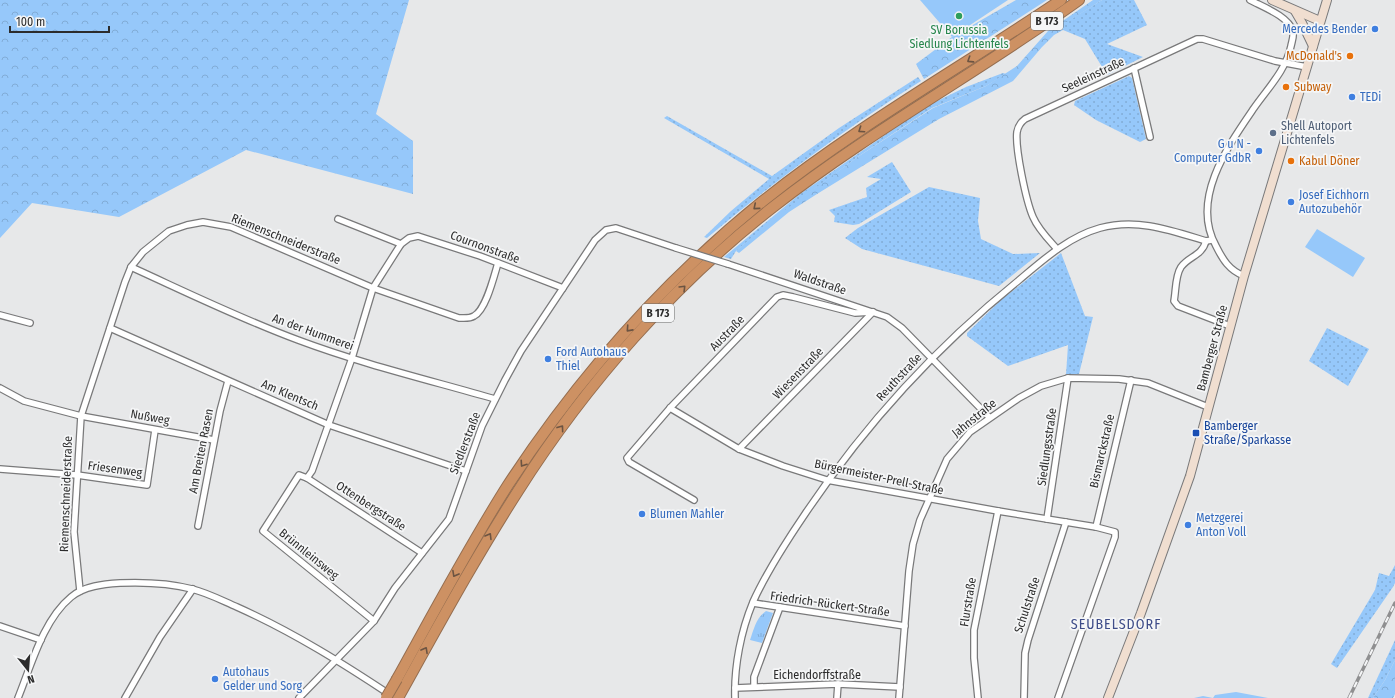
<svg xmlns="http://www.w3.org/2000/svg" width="1395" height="698" viewBox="0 0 1395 698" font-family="'Fira Sans Condensed',sans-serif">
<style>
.grass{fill:url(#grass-dots)}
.forest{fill:url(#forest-crowns)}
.park{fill:url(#park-tufts)}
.garden{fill:#96c8fa}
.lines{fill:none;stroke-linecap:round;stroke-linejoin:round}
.street-casing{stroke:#79797a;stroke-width:8}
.secondary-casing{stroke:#79797a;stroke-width:10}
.highway-casing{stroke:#956e50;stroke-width:12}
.street{stroke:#fff;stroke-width:5.5}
.secondary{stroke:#f0ded0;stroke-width:8}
.highway{stroke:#cd9163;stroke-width:10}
.rail-casing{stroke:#8f8f90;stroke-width:3.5}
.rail{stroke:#f5f6f7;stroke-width:2;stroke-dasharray:6;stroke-linecap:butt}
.street-bridge-casing{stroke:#79797a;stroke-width:8;stroke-linecap:butt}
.highway-bridge-casing{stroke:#956e50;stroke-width:12;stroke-linecap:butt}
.street-bridge{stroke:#fff;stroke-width:5.5}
.highway-bridge{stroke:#cd9163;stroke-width:10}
.oneway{stroke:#6c5442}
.leisure-dot{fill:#2e9e5b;stroke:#f5f6f7;stroke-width:1.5}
.shop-dot{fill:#3f7fe0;stroke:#f5f6f7;stroke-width:1.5}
.food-dot{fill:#e8710a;stroke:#f5f6f7;stroke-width:1.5}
.service-dot{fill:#5c6f8a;stroke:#f5f6f7;stroke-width:1.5}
.transit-dot{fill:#1a4fb4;stroke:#f5f6f7;stroke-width:1.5}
.labels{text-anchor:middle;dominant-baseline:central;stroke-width:3.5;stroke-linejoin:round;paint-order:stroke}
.shield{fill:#f5f6f7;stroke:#686969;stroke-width:1}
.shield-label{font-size:11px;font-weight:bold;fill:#2c2c2c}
.shop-label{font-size:12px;fill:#366cbe;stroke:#f5f6f7;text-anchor:start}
.leisure-label{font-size:12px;fill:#27864d;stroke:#f5f6f7}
.food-label{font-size:12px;fill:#c56008;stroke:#f5f6f7;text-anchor:start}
.street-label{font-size:12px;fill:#2c2c2c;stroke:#f5f6f7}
.service-label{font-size:12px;fill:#4e5e75;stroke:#f5f6f7;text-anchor:start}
.transit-label{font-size:12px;fill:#164399;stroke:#f5f6f7;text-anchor:start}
.quarter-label{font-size:14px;letter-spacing:1px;fill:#3f4d89;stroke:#f5f6f7}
</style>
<defs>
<pattern id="grass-dots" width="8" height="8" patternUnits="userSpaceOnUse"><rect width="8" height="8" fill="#96c8fa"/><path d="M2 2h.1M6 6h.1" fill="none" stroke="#81acd6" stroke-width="1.8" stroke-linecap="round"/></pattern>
<pattern id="forest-crowns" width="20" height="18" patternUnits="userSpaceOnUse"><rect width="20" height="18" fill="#96c8fa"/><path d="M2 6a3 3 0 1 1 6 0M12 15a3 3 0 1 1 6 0" fill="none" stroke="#81acd6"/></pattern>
<pattern id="park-tufts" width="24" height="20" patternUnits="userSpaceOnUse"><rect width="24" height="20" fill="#96c8fa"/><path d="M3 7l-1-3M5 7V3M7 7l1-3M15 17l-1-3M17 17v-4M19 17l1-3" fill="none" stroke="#81acd6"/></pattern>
</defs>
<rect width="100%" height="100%" fill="#e7e8e9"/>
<!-- grass -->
<g class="grass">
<path d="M1102 0H1134L1147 25 1107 44 1143 57 1107 75 1085 39 1063 30 1060 26Z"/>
<path d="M1003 73 1006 74 986 86 932 108 859 156 774 219 736 251 731 259 724 257 800 194 908 119 931 104 966 87Z"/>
<path d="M1129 76 1132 78 1146 139 1140 142 1096 120 1074 105 1075 101Z"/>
<path d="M918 77 921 81C846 128 775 181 707 238L704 237 731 211 769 179 664 118 667 116 772 176 839 128Z"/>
<path d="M892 162 911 192 859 224 853 225 834 222 835 216 829 210 867 197 866 188 881 179 867 177Z"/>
<path d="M929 187 980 198 978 221 981 239 1013 254 1040 253 999 286 862 249 845 238 858 228Z"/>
<path d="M1061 253 1085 316 1093 317 1079 374 1066 375 1068 345 1008 366 967 336V333L1001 300Z"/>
<path d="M1327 328 1369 349 1348 386 1309 361Z"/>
<path d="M1395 565V583L1393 587 1337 668 1331 664 1375 590 1379 573 1389 576Z"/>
<path d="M1395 640V660L1385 680 1373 698H1368Z"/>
</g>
<!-- forest -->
<g class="forest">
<path d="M0 0H409L376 114 413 141V194L246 150 119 217 32 203 0 238Z"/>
<path d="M1016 0H1047L924 79 916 64 952 37Z"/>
<path d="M1093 0H1102L1061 26 1063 30 1054 35 1042 47 1013 81 939 119 817 194 789 212 739 253 736 251 774 218 859 156 933 108 986 86 1017 66 1048 31Z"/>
<path d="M1395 660V694L1393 698H1373L1385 680Z"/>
</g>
<!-- park -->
<path class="park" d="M766 611 773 613 762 643 750 640C754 629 756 618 766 611Z"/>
<!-- garden -->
<g class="garden">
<path d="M920 0H1008L952 37Z"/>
<path d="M1317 229 1365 258 1353 277 1305 247Z"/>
<path d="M1236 692 1268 698H1194L1203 696 1213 698 1215 695Z"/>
</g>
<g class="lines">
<!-- street casing -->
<g class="street-casing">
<g id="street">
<path d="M1134 68 1150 137"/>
<path d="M338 219 401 244"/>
<path d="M1206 241C1202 256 1189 256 1181 267 1175 276 1176 291 1174 301L1178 306 1230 326"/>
<path d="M1057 249C1048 239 1038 229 1033 217 1026 201 1015 148 1017 132 1018 126 1021 122 1025 119L1197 39H1203L1275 61 1307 67"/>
<path d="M728 264 887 317 902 328 989 417"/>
<path d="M131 267C186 292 241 319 298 340 362 364 429 380 495 399"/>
<path d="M1244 276C1229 270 1223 260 1216 246 1190 199 1228 146 1254 108 1268 88 1286 70 1291 46 1292 41 1294 36 1293 31 1288 16 1263 7 1250 0"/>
<path d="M0 315 30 323"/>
<path d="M110 328 329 425 466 471"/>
<path d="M0 388 24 401 81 416 214 440"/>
<path d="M670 408 739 449 783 466 827 480 998 511 1096 527 1115 532V537L1058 698"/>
<path d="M739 449 873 312"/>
<path d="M0 469 77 475 147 485 155 430"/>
<path d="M307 478 422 553"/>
<path d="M694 500 629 462 627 458 670 408 777 297 783 295 793 297 855 313 873 312"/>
<path d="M1047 519 1068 378"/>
<path d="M198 526 220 411 228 381"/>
<path d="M1096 527 1131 380"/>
<path d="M80 591 74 532 81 416 125 282 131 267 143 252 169 231 187 225 203 222 231 227 373 288 459 318C464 318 469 319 474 316 486 310 494 276 498 263"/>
<path d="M753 603 905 626"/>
<path d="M374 621 263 531 299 475 307 478 312 471 352 358 373 288 401 244 409 238 418 236 480 256 563 288"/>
<path d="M0 626 41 640"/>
<path d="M754 686V677L780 607"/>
<path d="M735 688 838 684 900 687"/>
<path d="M18 698C31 666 43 620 71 597 84 586 104 584 120 583 144 582 169 583 192 589 208 593 223 601 237 607 293 632 344 664 395 698"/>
<path d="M125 698 160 637 193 589"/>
<path d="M299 698 374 621 395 588 449 519 482 426 505 380 521 351 595 240 606 230 616 228 676 248"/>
<path d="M735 698C734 666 741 631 753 602 767 571 786 542 805 514 864 426 935 348 1018 281 1043 260 1068 237 1100 228 1137 218 1170 230 1206 241L1212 240"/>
<path d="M837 698 838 684"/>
<path d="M899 698 909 571 913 544 920 520 947 459 970 432 1019 398 1041 386 1068 378 1119 379 1148 383 1208 407"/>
<path d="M978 698 974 658V630L998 511"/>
<path d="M1024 698 1025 653 1028 640 1066 522"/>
</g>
</g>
<!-- secondary casing -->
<g class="secondary-casing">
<g id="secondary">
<path d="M1272 0 1320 21"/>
<path d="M1295 11 1302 23 1313 46"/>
<path d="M1108 698 1141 613 1190 476 1244 276 1327 0"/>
</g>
</g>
<!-- highway casing -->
<g class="highway-casing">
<g id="highway">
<path d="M397 679C433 614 468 548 508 485 578 378 664 281 763 201 857 126 962 67 1061 0"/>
<path d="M398 698C437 628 475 558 518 491 586 384 673 285 773 207 870 131 979 72 1079 0"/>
</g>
</g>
<!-- street -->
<use href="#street" class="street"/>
<!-- secondary -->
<use href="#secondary" class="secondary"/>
<!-- highway -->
<use href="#highway" class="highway"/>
<!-- rail casing -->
<g class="rail-casing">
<path id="rail" d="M1349 698 1395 603"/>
</g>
<!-- rail -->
<use href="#rail" class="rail"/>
<!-- street-bridge casing -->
<g class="street-bridge-casing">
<path id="street-bridge" d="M676 248 728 264"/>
</g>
<!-- highway-bridge casing -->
<g class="highway-bridge-casing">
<path id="highway-bridge" d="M386 698 397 679"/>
</g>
<!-- street-bridge -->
<use href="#street-bridge" class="street-bridge"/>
<!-- highway-bridge -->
<use href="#highway-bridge" class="highway-bridge"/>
</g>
<!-- one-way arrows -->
<defs><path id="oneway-chevron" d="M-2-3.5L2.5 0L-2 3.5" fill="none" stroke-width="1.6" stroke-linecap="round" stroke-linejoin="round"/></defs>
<g class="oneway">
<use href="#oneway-chevron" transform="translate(970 60) rotate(147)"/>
<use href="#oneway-chevron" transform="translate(861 130) rotate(146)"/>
<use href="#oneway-chevron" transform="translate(756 207) rotate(140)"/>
<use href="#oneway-chevron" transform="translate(683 288) rotate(-45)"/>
<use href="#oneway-chevron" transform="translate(629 329) rotate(132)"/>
<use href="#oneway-chevron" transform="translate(561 428) rotate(-54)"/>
<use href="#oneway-chevron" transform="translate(523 464) rotate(124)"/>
<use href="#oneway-chevron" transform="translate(489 536) rotate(-59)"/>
<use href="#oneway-chevron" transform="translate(455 574) rotate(119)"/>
<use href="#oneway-chevron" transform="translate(425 650) rotate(-61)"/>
</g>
<!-- markers -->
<circle class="leisure-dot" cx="959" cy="16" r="4"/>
<g class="shop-dot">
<circle cx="1375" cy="29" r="4"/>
<circle cx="1352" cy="97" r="4"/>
<circle cx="1259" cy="151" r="4"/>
<circle cx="1291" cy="202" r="4"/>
<circle cx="548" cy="359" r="4"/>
<circle cx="642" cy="514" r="4"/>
<circle cx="1188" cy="525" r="4"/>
<circle cx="215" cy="679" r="4"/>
</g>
<g class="food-dot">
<circle cx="1350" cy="56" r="4"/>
<circle cx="1286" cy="87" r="4"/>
<circle cx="1291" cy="161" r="4"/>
</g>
<circle class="service-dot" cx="1273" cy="133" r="4"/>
<rect class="transit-dot" x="1192" y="429" width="8" height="8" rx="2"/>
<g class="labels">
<!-- shield labels -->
<g class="shield">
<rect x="1031" y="12" width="32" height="18" rx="3"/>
<rect x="642" y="304" width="32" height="18" rx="3"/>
</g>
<g class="shield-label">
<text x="1047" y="21">B 173</text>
<text x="658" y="313">B 173</text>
</g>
<!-- shop labels -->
<g class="shop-label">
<text x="1367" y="29" text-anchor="end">Mercedes Bender</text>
<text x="1360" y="97">TEDi</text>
<text x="1251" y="144" text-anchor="end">G u N -<tspan x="1251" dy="14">Computer GdbR</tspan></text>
<text x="1299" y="195">Josef Eichhorn<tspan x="1299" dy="14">Autozubehör</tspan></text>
<text x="556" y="352">Ford Autohaus<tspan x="556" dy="14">Thiel</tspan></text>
<text x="650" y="514">Blumen Mahler</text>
<text x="1196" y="518">Metzgerei<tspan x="1196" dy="14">Anton Voll</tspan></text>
<text x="223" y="672">Autohaus<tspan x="223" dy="14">Gelder und Sorg</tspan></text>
</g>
<!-- leisure labels -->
<g class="leisure-label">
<text x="959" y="30">SV Borussia<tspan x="959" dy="14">Siedlung Lichtenfels</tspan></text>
</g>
<!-- food labels -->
<g class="food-label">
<text x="1342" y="56" text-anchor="end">McDonald's</text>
<text x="1294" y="87">Subway</text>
<text x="1299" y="161">Kabul Döner</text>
</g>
<!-- street labels -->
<g class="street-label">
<text transform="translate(1093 75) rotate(-25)">Seeleinstraße</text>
<text transform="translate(286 239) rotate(22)">Riemenschneiderstraße</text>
<text transform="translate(485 247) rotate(20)">Cournonstraße</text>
<text transform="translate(820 282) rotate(19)">Waldstraße</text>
<text transform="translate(313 332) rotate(20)">An der Hummerei</text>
<text transform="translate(727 333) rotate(-46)">Austraße</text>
<text transform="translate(1212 348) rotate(-75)">Bamberger Straße</text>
<text transform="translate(798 373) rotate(-46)">Wiesenstraße</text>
<text transform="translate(899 377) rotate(-47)">Reuthstraße</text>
<text transform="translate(290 395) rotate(23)">Am Klentsch</text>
<text transform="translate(150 417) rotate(10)">Nußweg</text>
<text transform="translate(974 418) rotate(-39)">Jahnstraße</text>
<text transform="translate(465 443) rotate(-69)">Siedlerstraße</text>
<text transform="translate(1047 447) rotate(-82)">Siedlungsstraße</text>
<text transform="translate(201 451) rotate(-79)">Am Breiten Rasen</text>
<text transform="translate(1102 451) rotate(-77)">Bismarckstraße</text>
<text transform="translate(115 469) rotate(8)">Friesenweg</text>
<text transform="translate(879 477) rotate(12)">Bürgermeister-Prell-Straße</text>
<text transform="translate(66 494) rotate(-88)">Riemenschneiderstraße</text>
<text transform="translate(371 506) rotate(33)">Ottenbergstraße</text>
<text transform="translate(309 554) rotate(39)">Brünnleinsweg</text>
<text transform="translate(968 602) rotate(-81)">Flurstraße</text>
<text transform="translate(830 604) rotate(8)">Friedrich-Rückert-Straße</text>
<text transform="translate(1027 605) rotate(-72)">Schulstraße</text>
<text x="817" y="675">Eichendorffstraße</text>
</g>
<!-- service labels -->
<g class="service-label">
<text x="1281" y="126">Shell Autoport<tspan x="1281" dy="14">Lichtenfels</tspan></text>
</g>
<!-- transit labels -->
<g class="transit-label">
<text x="1204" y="426">Bamberger<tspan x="1204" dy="14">Straße/Sparkasse</tspan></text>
</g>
<!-- quarter labels -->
<g class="quarter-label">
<text x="1116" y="624">SEUBELSDORF</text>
</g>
</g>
<!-- north arrow -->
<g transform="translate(28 670) rotate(163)" stroke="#f5f6f7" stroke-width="3" paint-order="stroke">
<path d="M0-3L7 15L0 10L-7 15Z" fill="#2c2c2c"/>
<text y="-6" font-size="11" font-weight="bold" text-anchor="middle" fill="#2c2c2c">N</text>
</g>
<!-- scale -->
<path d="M10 26v6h99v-6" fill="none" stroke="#2c2c2c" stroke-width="2"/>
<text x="16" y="26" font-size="12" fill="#2c2c2c" stroke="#f5f6f7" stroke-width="3" paint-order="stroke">100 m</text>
</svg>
